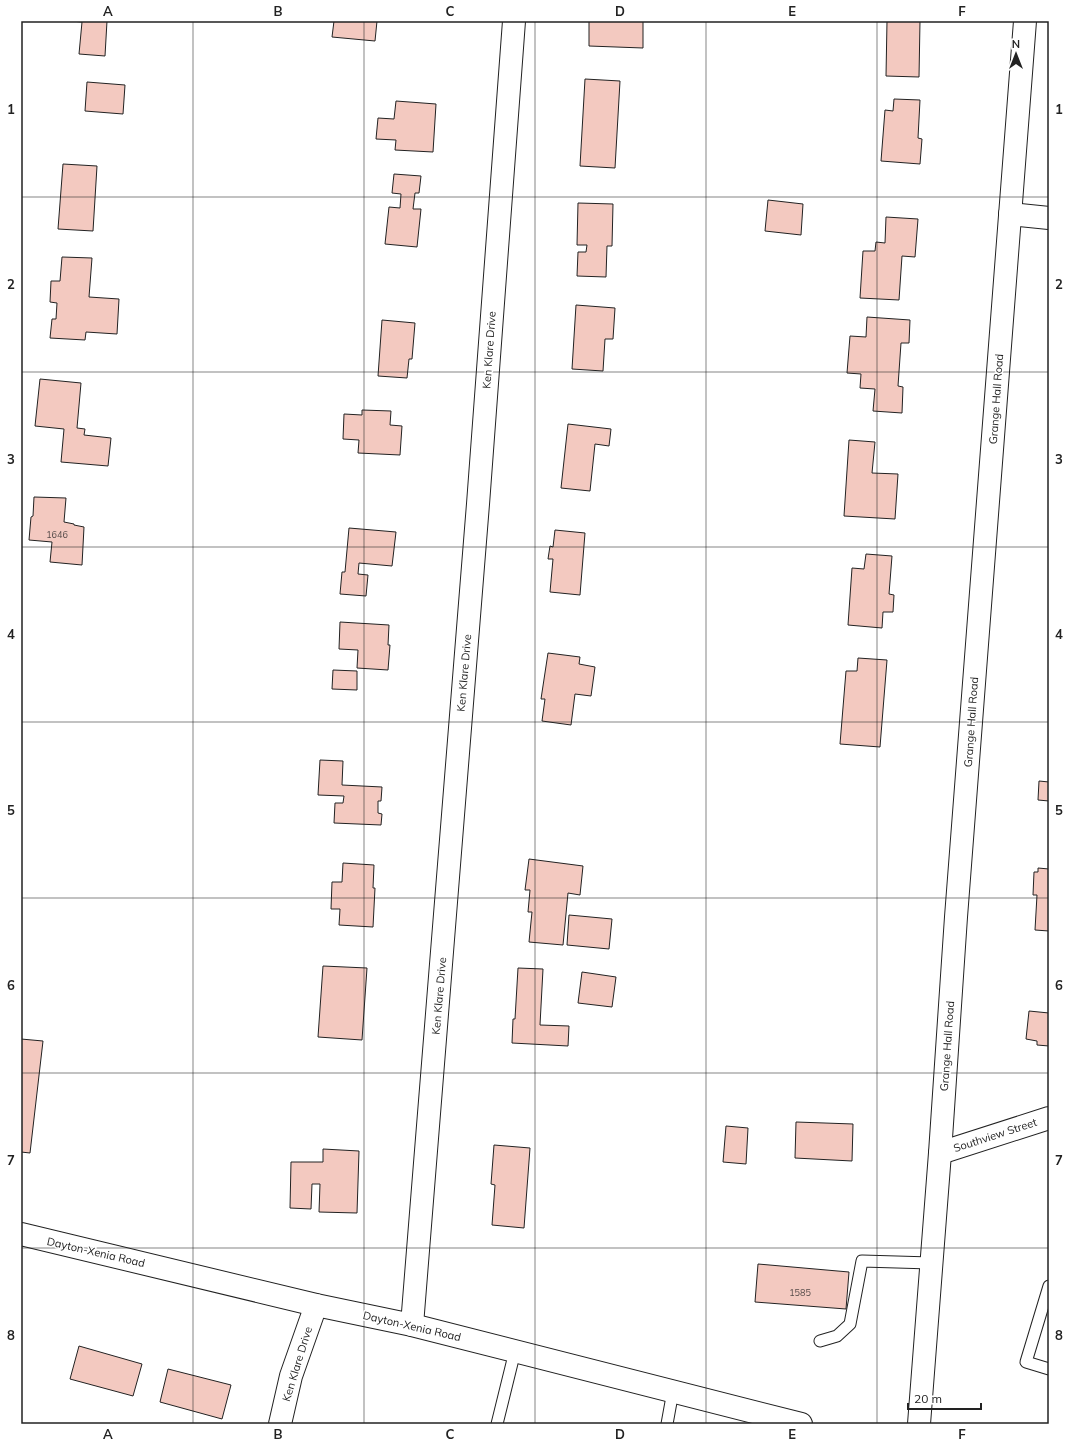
<svg xmlns="http://www.w3.org/2000/svg" width="1070" height="1445" viewBox="0 0 1070 1445" font-family="Mulish,sans-serif">
<style>
.building{fill:#f3c9c0;stroke:#222}
.lines{fill:none;stroke-linecap:round;stroke-linejoin:round}
.service-casing{stroke:#222;stroke-width:13}
.minor-casing{stroke:#222;stroke-width:24}
.secondary-casing{stroke:#222;stroke-width:24}
.service{stroke:#fff;stroke-width:11}
.minor{stroke:#fff;stroke-width:22}
.secondary{stroke:#fff;stroke-width:22}
.grid{fill:none;stroke:#222;stroke-width:1;stroke-opacity:0.55}
.labels{text-anchor:middle;dominant-baseline:central;stroke-width:3;stroke-linejoin:round;paint-order:stroke}
.number-label{font-size:9px;fill:#564c4a}
.street-label{font-size:11px;fill:#222;stroke:#fff}
.neatline{fill:none;stroke:#222;stroke-width:1.5}
.grid-label{font-size:13px;text-anchor:middle;font-weight:bold;fill:#222}
</style>
<rect width="100%" height="100%" fill="#fff"/>
<!-- building -->
<g class="building">
<path d="M71 21H107L105 56 79 54 82 22Z"/>
<path d="M334 21H377L375 41 332 37Z"/>
<path d="M589 21H643V48L589 46Z"/>
<path d="M887 21H920L919 77 886 76Z"/>
<path d="M585 79 620 81 615 168 580 166Z"/>
<path d="M87 82 125 85 123 114 85 111Z"/>
<path d="M894 99 920 100 918 138 922 139 920 164 881 161 885 110 893 111Z"/>
<path d="M396 101 436 104 433 152 395 150 396 140 376 139 378 118 394 119Z"/>
<path d="M63 164 97 166 93 231 58 229Z"/>
<path d="M394 174 421 176 419 193H415L413 209H421L417 247 385 244 389 207 400 208 401 194 392 193Z"/>
<path d="M768 200 803 204 801 235 765 231Z"/>
<path d="M578 203 613 204 612 246H607L606 277 577 276 578 252H586L587 245H577Z"/>
<path d="M886 217 918 219 915 257 902 256 899 300 860 298 863 251H875L876 242 885 243Z"/>
<path d="M62 257 92 258 89 297 119 299 117 334 86 332 85 340 50 338 52 319H56L57 303 50 302 51 281H60Z"/>
<path d="M576 305 615 308 613 339H605L603 371 572 369Z"/>
<path d="M867 317 910 320 909 343H901L898 386 903 387 902 413 873 411 875 389 860 388 861 374 847 373 850 336 866 337Z"/>
<path d="M382 320 415 323 412 359H409L407 378 378 376Z"/>
<path d="M40 379 81 383 77 428 85 429 84 435 111 438 108 466 61 462 64 429 35 426Z"/>
<path d="M362 410 391 411 390 425 402 426 400 455 358 453 359 440 343 439 344 414 362 415Z"/>
<path d="M568 424 611 429 609 446 595 444 590 491 561 488Z"/>
<path d="M849 440 875 442 872 473 898 474 895 519 844 516Z"/>
<path d="M34 497 66 498 64 522 74 524V525L84 527 82 565 50 562 52 542 29 540 31 517 33 516Z"/>
<path d="M349 528 396 532 392 566 359 563 358 574 368 575 366 596 340 594 342 572H345Z"/>
<path d="M555 530 585 533 580 595 550 592 553 559H548L550 546 553 547Z"/>
<path d="M866 554 892 556 889 594 894 595 893 612H883L882 628 848 625 852 568 864 569Z"/>
<path d="M340 622 389 625 388 645H390L388 670 357 668 358 650 339 649Z"/>
<path d="M548 653 580 657 579 664 595 667 591 696 575 694 571 725 542 721 545 699H541Z"/>
<path d="M858 658 887 660 880 747 840 744 846 671H857Z"/>
<path d="M333 670 357 671V690L332 689Z"/>
<path d="M320 760 343 761 342 785 382 787 381 801H378V813L382 814 381 825 334 823 335 803H343L344 796 318 795Z"/>
<path d="M1039 781 1049 782V801L1038 800Z"/>
<path d="M529 859 583 866 580 895 568 893 563 945 529 942 532 912H528L530 890H525Z"/>
<path d="M343 863 374 865 373 888H375L373 927 339 925 340 909H331L332 882H342Z"/>
<path d="M1038 868 1049 869V931L1035 930 1037 895H1033L1034 872H1038Z"/>
<path d="M569 915 612 919 609 949 567 945Z"/>
<path d="M323 966 367 968 362 1040 318 1037Z"/>
<path d="M518 968 543 969 540 1025 569 1026 568 1046 512 1043 513 1019H515Z"/>
<path d="M582 972 616 977 612 1007 578 1003Z"/>
<path d="M1029 1011 1049 1013V1046L1037 1045V1041L1026 1039Z"/>
<path d="M21 1039 43 1041 30 1153 21 1152Z"/>
<path d="M796 1122 853 1124 852 1161 795 1158Z"/>
<path d="M726 1126 748 1128 746 1164 723 1162Z"/>
<path d="M494 1145 530 1148 524 1228 492 1225 495 1185 491 1184Z"/>
<path d="M323 1149 359 1151 357 1213 319 1212 320 1184H312L311 1209 290 1208 291 1162H323Z"/>
<path d="M758 1264 849 1272 846 1309 755 1302Z"/>
<path d="M79 1346 142 1364 133 1396 70 1379Z"/>
<path d="M168 1369 231 1385 222 1419 160 1402Z"/>
</g>
<g class="lines">
<!-- service casing -->
<g class="service-casing">
<g id="service">
<path d="M1049 1286 1026 1362 1049 1369"/>
<path d="M820 1341 837 1336 850 1324 862 1261 931 1263"/>
<path d="M497 1424 515 1351"/>
<path d="M667 1424 673 1391"/>
</g>
</g>
<!-- minor casing -->
<g class="minor-casing">
<g id="minor">
<path d="M1010 214 1049 218"/>
<path d="M940 1153 1049 1118"/>
<path d="M412 1325 478 504 514 21"/>
<path d="M280 1424 291 1376 316 1305"/>
</g>
</g>
<!-- secondary casing -->
<g class="secondary-casing">
<g id="secondary">
<path d="M21 1234 316 1305 412 1325 801 1424"/>
<path d="M919 1424 940 1153 956 917 1025 21"/>
</g>
</g>
<!-- service -->
<use href="#service" class="service"/>
<!-- minor -->
<use href="#minor" class="minor"/>
<!-- secondary -->
<use href="#secondary" class="secondary"/>
</g>
<!-- grid -->
<path class="grid" d="M193 21V1424M364 21V1424M535 21V1424M706 21V1424M877 21V1424M21 197H1049M21 372H1049M21 547H1049M21 722H1049M21 898H1049M21 1073H1049M21 1248H1049"/>
<g class="labels">
<!-- number labels -->
<g class="number-label">
<text x="57" y="534">1646</text>
<text x="800" y="1292">1585</text>
</g>
<!-- street labels -->
<g class="street-label">
<text transform="translate(489 350) rotate(-86)">Ken Klare Drive</text>
<text transform="translate(996 399) rotate(-86)">Grange Hall Road</text>
<text transform="translate(464 673) rotate(-85)">Ken Klare Drive</text>
<text transform="translate(971 722) rotate(-86)">Grange Hall Road</text>
<text transform="translate(439 996) rotate(-85)">Ken Klare Drive</text>
<text transform="translate(947 1046) rotate(-86)">Grange Hall Road</text>
<text transform="translate(995 1135) rotate(-18)">Southview Street</text>
<text transform="translate(96 1252) rotate(13)">Dayton-Xenia Road</text>
<text transform="translate(412 1326) rotate(13)">Dayton-Xenia Road</text>
<text transform="translate(297 1364) rotate(-73)">Ken Klare Drive</text>
</g>
</g>
<!-- border -->
<rect width="1070" height="1445" fill="none" stroke="#ffffff" stroke-width="44"/>
<!-- north arrow -->
<g transform="translate(1016 54)" stroke="#ffffff" stroke-width="3" paint-order="stroke">
<path d="M0-3L7 15L0 10L-7 15Z" fill="#222222"/>
<text y="-6" font-size="11" font-weight="bold" text-anchor="middle" fill="#222222">N</text>
</g>
<!-- scale -->
<path d="M908 1403v6h73v-6" fill="none" stroke="#222222" stroke-width="2"/>
<text x="914" y="1403" font-size="12" fill="#222222" stroke="#ffffff" stroke-width="3" paint-order="stroke">20 m</text>
<rect x="22" y="22" width="1026" height="1401" class="neatline"/>
<g class="grid-label">
<text x="108" y="16">A</text>
<text x="278" y="16">B</text>
<text x="450" y="16">C</text>
<text x="620" y="16">D</text>
<text x="792" y="16">E</text>
<text x="962" y="16">F</text>
<text x="11" y="114">1</text>
<text x="1059" y="114">1</text>
<text x="11" y="289">2</text>
<text x="1059" y="289">2</text>
<text x="11" y="464">3</text>
<text x="1059" y="464">3</text>
<text x="11" y="639">4</text>
<text x="1059" y="639">4</text>
<text x="11" y="815">5</text>
<text x="1059" y="815">5</text>
<text x="11" y="990">6</text>
<text x="1059" y="990">6</text>
<text x="11" y="1165">7</text>
<text x="1059" y="1165">7</text>
<text x="11" y="1340">8</text>
<text x="1059" y="1340">8</text>
<text x="108" y="1439">A</text>
<text x="278" y="1439">B</text>
<text x="450" y="1439">C</text>
<text x="620" y="1439">D</text>
<text x="792" y="1439">E</text>
<text x="962" y="1439">F</text>
</g>
</svg>
